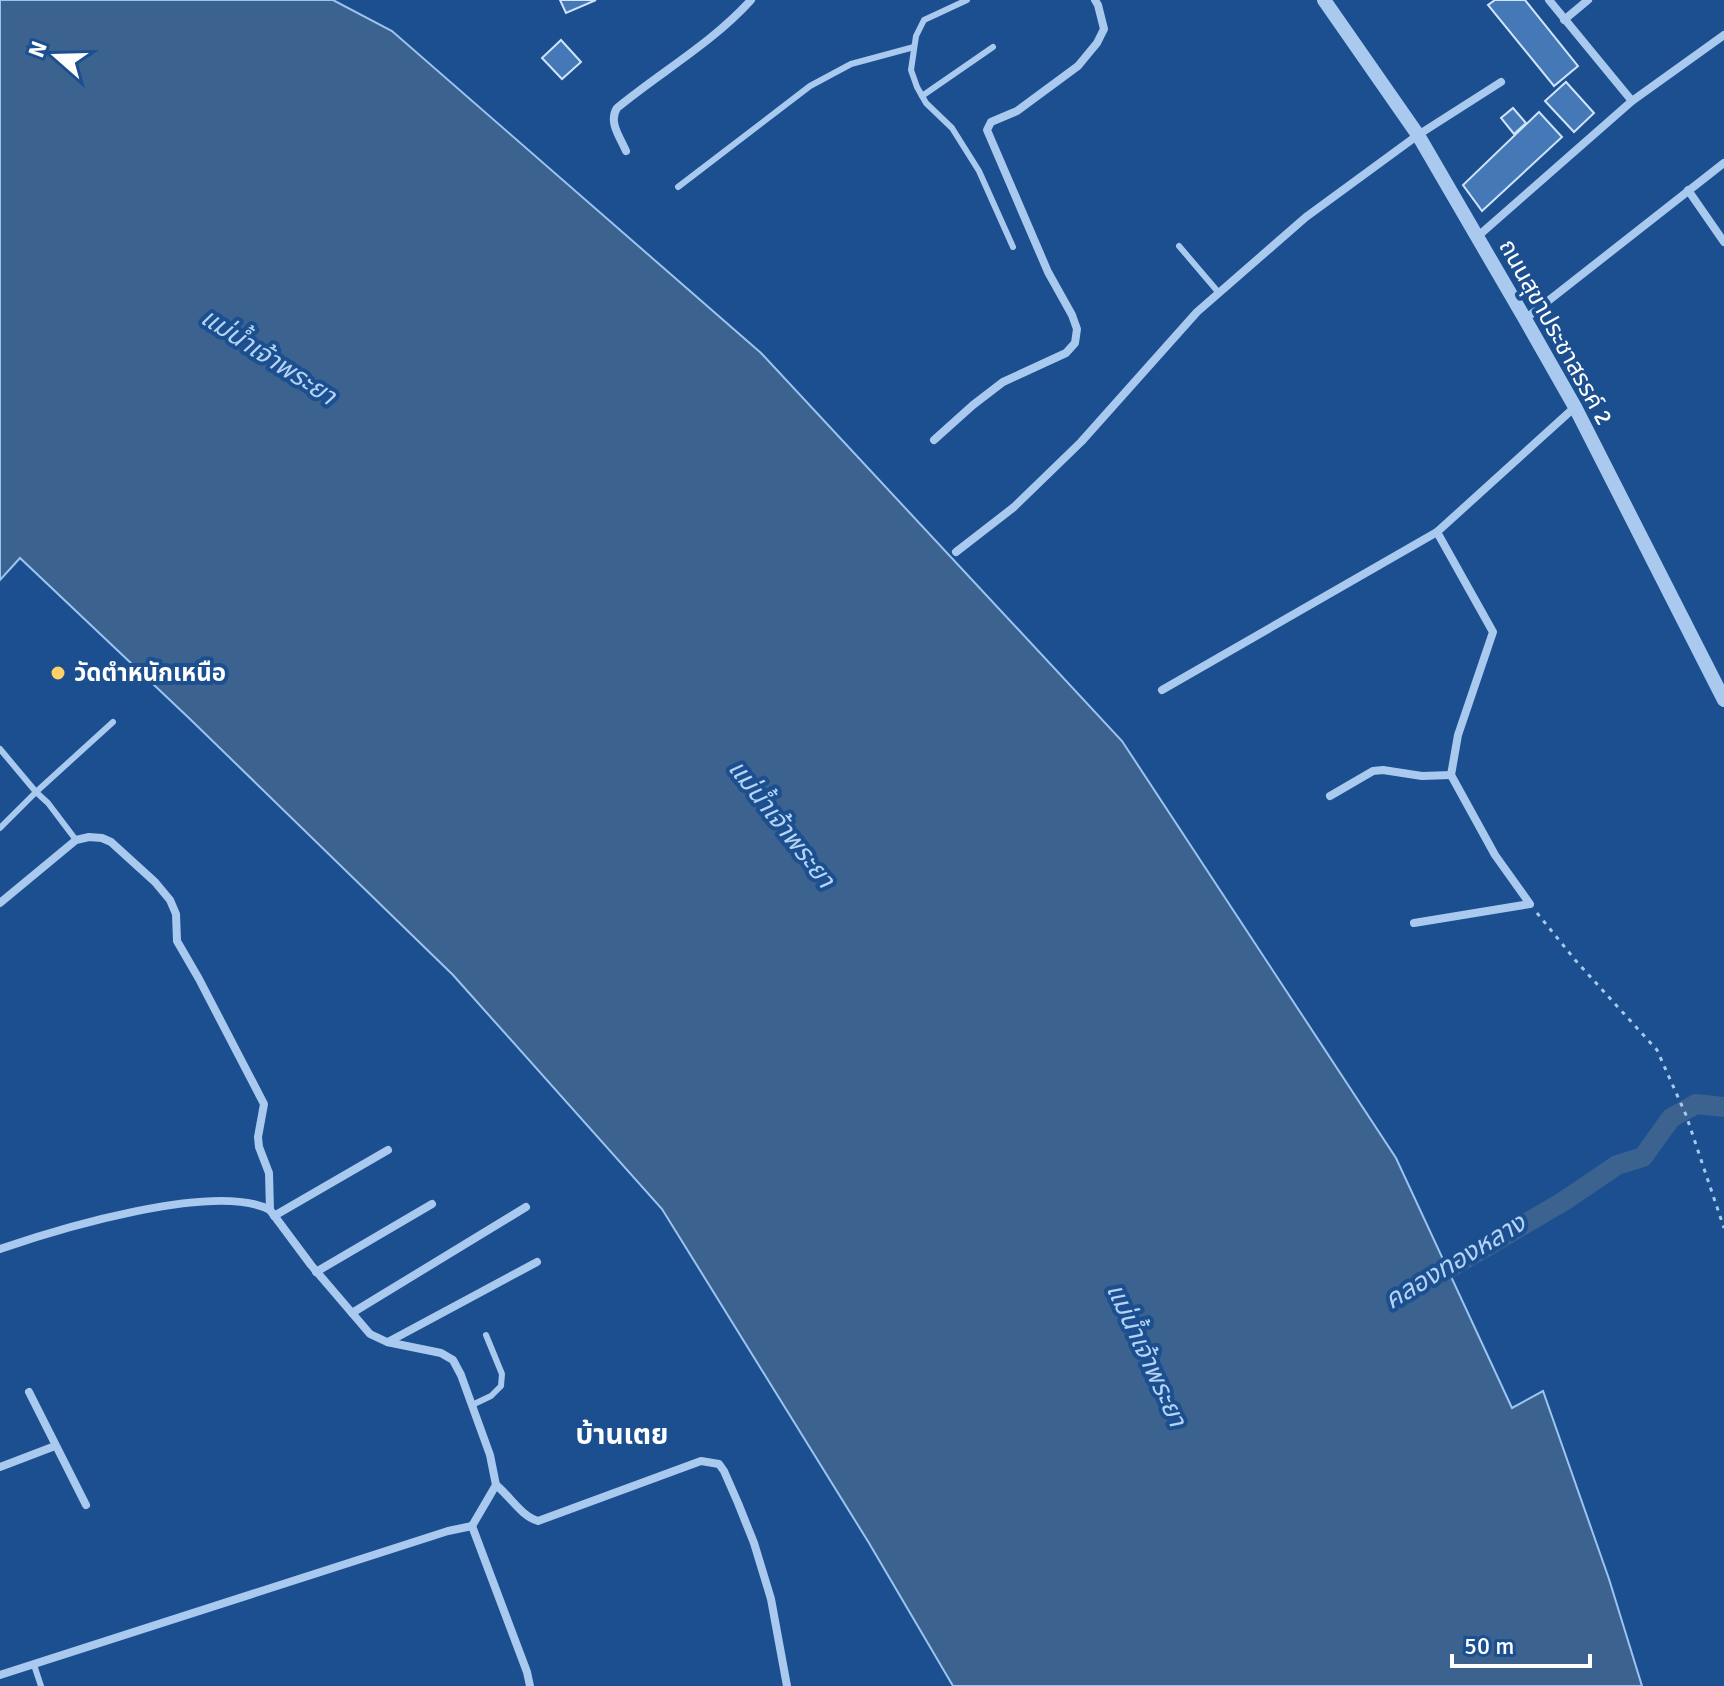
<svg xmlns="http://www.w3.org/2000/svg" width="1724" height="1686" viewBox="0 0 1724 1686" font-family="Signika,'Noto Sans Thai',sans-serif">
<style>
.water{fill:#3c6290;stroke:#9cc4f0;stroke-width:2}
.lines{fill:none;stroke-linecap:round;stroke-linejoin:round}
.canal{stroke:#3c6290;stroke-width:20}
.building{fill:#4478b7;stroke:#cfe3fa;stroke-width:2}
.path{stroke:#a9c9ee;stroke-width:3;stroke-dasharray:4 6;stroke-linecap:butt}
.service{stroke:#a9c9ee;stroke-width:6}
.minor{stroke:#a9c9ee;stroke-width:8}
.tertiary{stroke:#a9c9ee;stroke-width:14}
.poi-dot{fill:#ffd166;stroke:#1b4f8f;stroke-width:3}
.labels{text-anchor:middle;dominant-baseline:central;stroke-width:8;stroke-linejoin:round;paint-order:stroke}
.street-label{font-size:24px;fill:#fff;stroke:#1b4f8f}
.poi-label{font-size:24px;font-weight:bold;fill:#fff;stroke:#1b4f8f;text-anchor:start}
.water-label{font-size:26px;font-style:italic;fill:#b5d3f5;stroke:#1b4f8f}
.quarter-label{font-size:28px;font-weight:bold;fill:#fff;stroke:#1b4f8f}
</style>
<rect width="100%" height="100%" fill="#1b4f8f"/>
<!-- water -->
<path class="water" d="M0 0H333L392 31 761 353 1122 741 1396 1158 1512 1408 1543 1391 1609 1579 1642 1686H953L869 1543 662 1209 453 975 191 720 20 558 0 580Z"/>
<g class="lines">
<!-- canal -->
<path class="canal" d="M1426 1282 1564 1201 1617 1165 1643 1157 1671 1118 1696 1104 1724 1107"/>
</g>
<!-- building -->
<g class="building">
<path d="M560 0H596L566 13Z"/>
<path d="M1495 0H1525L1578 66 1554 86 1488 5Z"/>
<path d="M561 40 581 62 562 79 542 58Z"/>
<path d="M1566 82 1594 113 1574 132 1545 101Z"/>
<path d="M1513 108 1526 123 1514 134 1501 118Z"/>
<path d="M1539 112 1562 137 1482 211 1463 185Z"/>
</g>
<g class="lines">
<!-- path -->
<path class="path" d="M1537 913 1576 961 1657 1050 1686 1115 1724 1228"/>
<!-- service -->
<g class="service">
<path d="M967 0 924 20 916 36 911 70 917 87 926 103 952 128 979 171 1013 247"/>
<path d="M922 96 993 47"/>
<path d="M678 187 810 86 851 64 914 47"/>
<path d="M1179 246 1219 293"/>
<path d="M0 749 36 792 113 722"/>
<path d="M0 828 36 792 48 803 76 840"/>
<path d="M472 1405 491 1396 501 1386 502 1374 486 1335"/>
<path d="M34 1665 41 1686"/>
</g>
<!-- minor -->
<g class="minor">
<path d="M1549 0 1632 101"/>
<path d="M1564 20 1588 0"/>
<path d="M626 151C620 137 608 122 617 108 662 71 712 43 751 0"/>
<path d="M1688 190 1724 242"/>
<path d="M1477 237 1632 101 1724 35"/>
<path d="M1525 319 1724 163"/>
<path d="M934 440 973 405 1003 382 1066 353 1075 343 1077 329 1072 315 1048 272 987 130 991 122 1017 111 1078 66 1097 43 1104 29 1098 5 1095 0"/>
<path d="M956 552 1014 507 1081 442 1197 312 1306 217 1418 135 1501 82"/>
<path d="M1162 690 1437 532 1575 407"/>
<path d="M1330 796 1373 771 1383 770 1422 776 1451 775"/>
<path d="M0 903 76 840 89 837 102 838 111 842 155 882 170 900 176 914 177 941 199 979 264 1104 258 1137 259 1147 269 1173 270 1210"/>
<path d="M1414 923 1530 904 1495 855 1451 775 1458 735 1493 632 1437 532"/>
<path d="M274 1216 388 1150"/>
<path d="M0 1249C58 1229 216 1181 270 1210L311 1265 370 1334 387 1342 441 1353 453 1360 461 1375 490 1455 496 1485 472 1526"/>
<path d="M316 1272 432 1204"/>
<path d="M352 1313 526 1207"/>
<path d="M388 1342 537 1262"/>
<path d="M29 1392 86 1505"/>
<path d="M0 1467 55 1446"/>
<path d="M496 1485C510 1496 521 1516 538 1521L701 1461 719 1464 724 1471 738 1503 754 1543 771 1599 787 1686"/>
<path d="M0 1675 448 1531 472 1526 527 1672 530 1686"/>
</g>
<!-- tertiary -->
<path class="tertiary" d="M1324 0 1418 135 1525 319 1575 407 1724 700"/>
</g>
<!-- markers -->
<circle class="poi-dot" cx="58" cy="673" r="8"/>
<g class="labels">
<!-- street labels -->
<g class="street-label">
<text transform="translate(1556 332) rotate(61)">ถนนสุขาประชาสรรค์ 2</text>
</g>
<!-- poi labels -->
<g class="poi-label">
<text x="74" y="673">วัดตำหนักเหนือ</text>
</g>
<!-- water labels -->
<g class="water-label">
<text transform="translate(268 357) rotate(33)">แม่น้ำเจ้าพระยา</text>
<text transform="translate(781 824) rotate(52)">แม่น้ำเจ้าพระยา</text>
<text transform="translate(1455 1262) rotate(-31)">คลองทองหลาง</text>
<text transform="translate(1146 1355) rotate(65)">แม่น้ำเจ้าพระยา</text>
</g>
<!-- quarter labels -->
<g class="quarter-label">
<text x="622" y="1435">บ้านเตย</text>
</g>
</g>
<!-- north arrow -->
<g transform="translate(56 56) rotate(290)" stroke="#1b4f8f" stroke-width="6" paint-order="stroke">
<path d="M0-6L14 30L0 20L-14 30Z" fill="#ffffff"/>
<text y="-12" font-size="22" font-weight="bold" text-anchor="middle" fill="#ffffff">N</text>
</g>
<!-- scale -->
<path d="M1452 1654v12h138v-12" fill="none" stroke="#ffffff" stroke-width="4"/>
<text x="1464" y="1654" font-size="24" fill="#ffffff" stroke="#1b4f8f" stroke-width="6" paint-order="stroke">50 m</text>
</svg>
